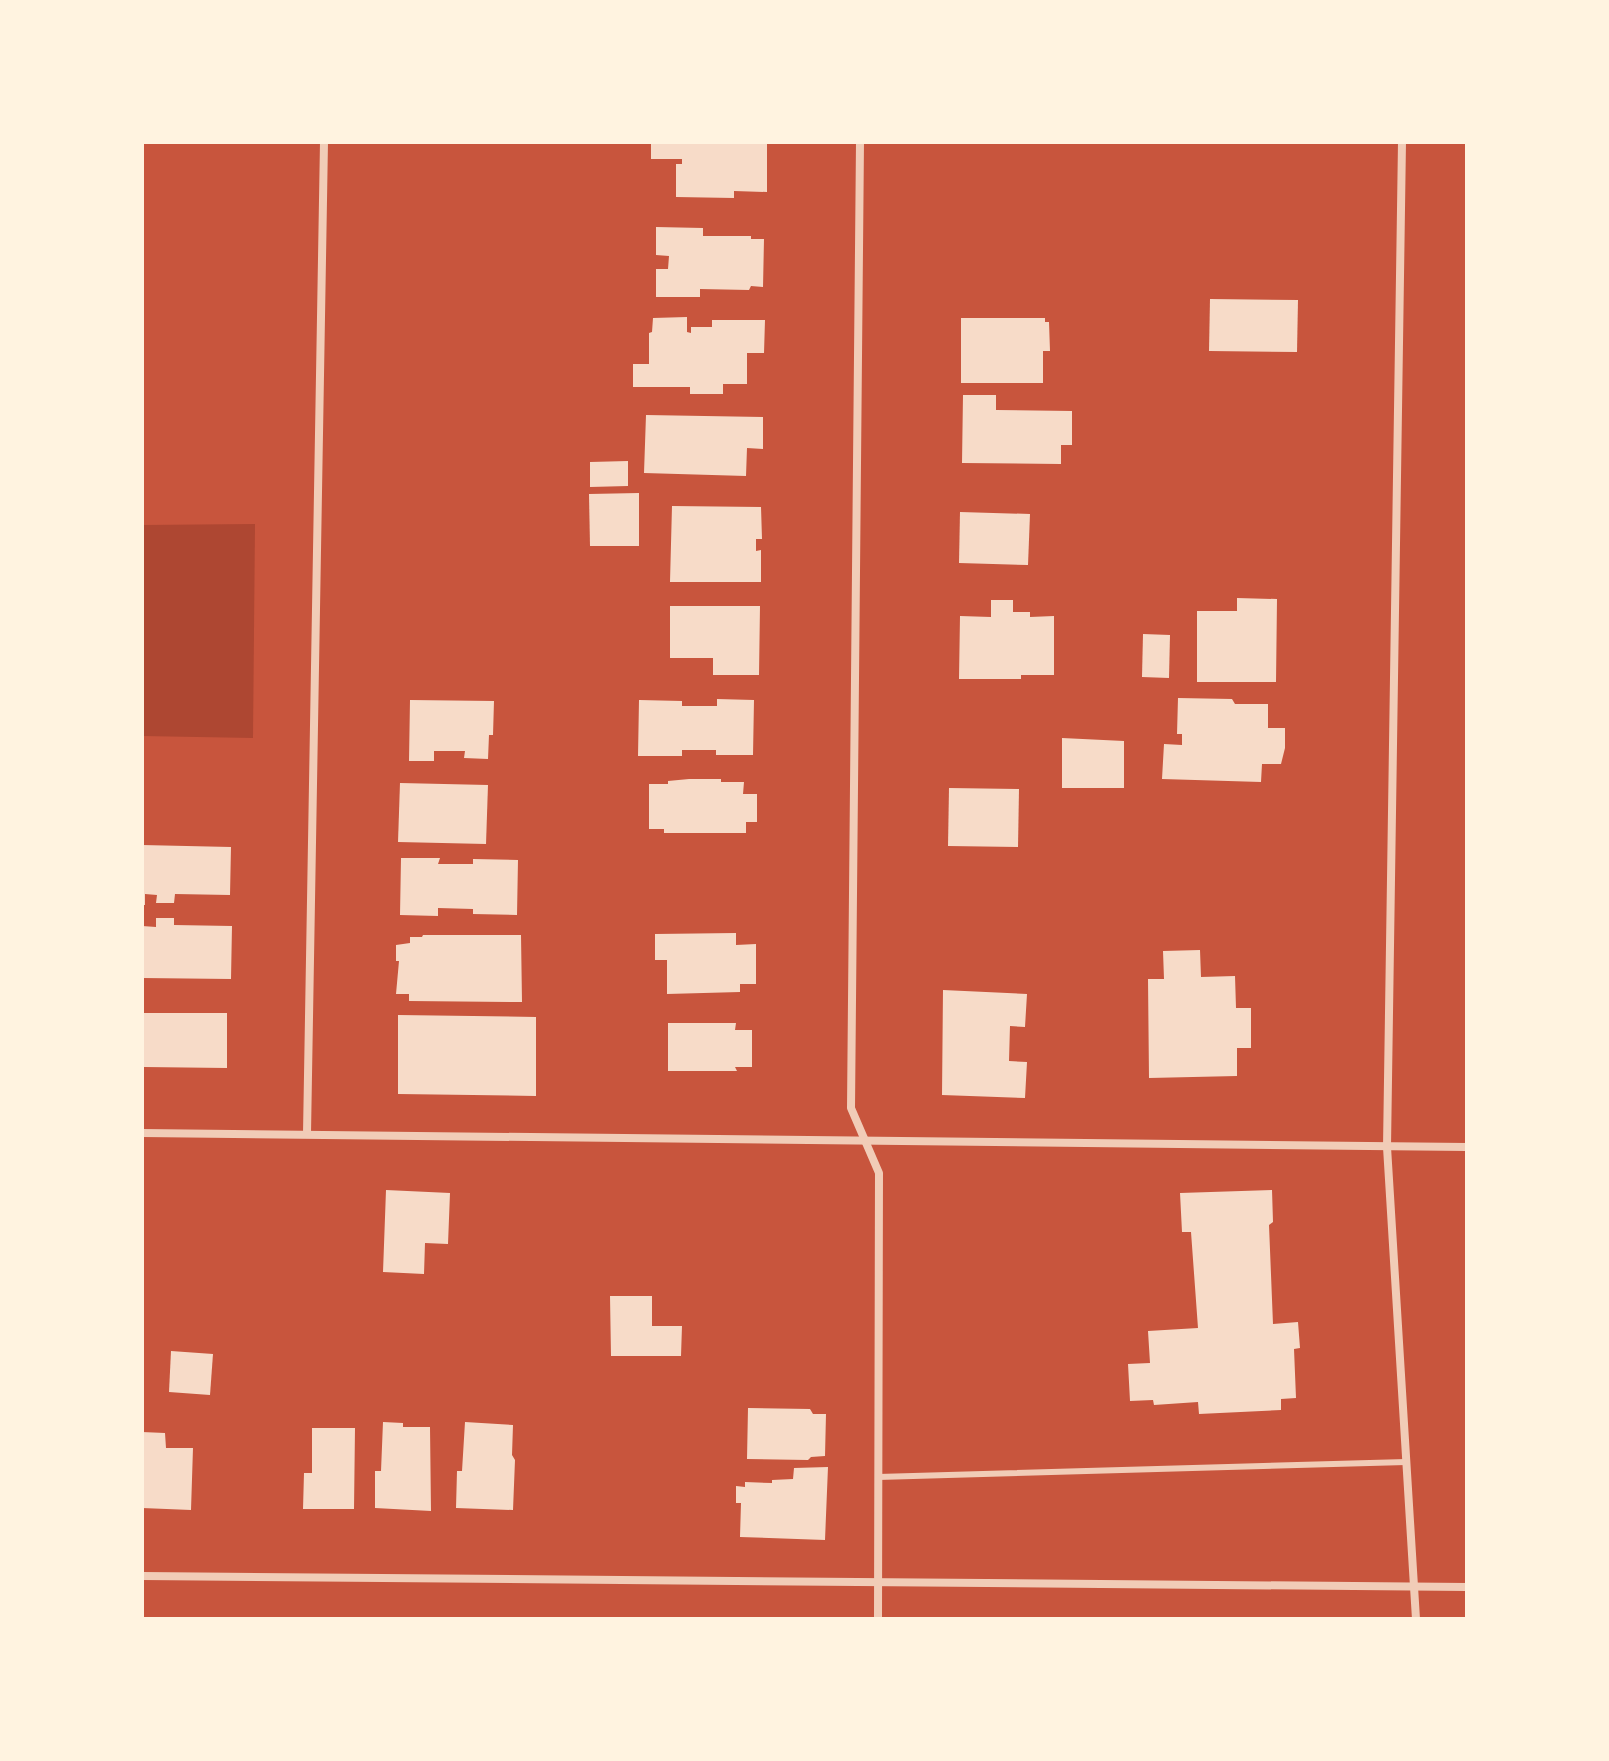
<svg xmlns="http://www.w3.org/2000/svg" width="1609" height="1761" viewBox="0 0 1609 1761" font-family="Karla,sans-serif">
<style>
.green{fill:#ae4732}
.building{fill:#f7dbc8}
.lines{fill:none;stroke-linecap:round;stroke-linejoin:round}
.service{stroke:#f1ccb7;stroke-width:6}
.minor{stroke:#f1ccb7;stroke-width:8}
</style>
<rect width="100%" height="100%" fill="#c8553d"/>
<!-- green -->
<path class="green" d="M255 524 253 738 142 736V525Z"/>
<!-- building -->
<g class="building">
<path d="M651 142H767V192L734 191V198L676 197V164H682V159H651Z"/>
<path d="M656 227 703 228V236H751V239H764L763 287 751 286 749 290 700 289V297H656V269H668L669 256 656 255Z"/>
<path d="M1210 299 1298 300 1297 352 1209 351Z"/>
<path d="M687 317V332L691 333V327H712V320H765L764 353H747V384H723V394H690V387H633V364H649V333L652 332 653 318Z"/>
<path d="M961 318H1045V322H1049L1050 351H1043V383H961Z"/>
<path d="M963 395H996V410L1072 411V445H1061V464L962 463Z"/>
<path d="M646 415 763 417V449L747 448 746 476 644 473Z"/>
<path d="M628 461V486L590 487V462Z"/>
<path d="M639 493V546H590L589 494Z"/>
<path d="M672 506 761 507 762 539H756V551L761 550V582H670Z"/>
<path d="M960 512 1030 514 1028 565 959 563Z"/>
<path d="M1237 598 1277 599 1276 682H1197V611H1237Z"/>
<path d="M991 600H1013V612H1030V617L1054 616V675H1021V679H959L960 616 991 617Z"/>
<path d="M670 606H760L759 675H713V658H670Z"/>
<path d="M1143 634 1170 635 1169 678 1142 677Z"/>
<path d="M1178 698 1232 699 1235 704H1268V728H1285V748L1281 764H1262L1261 782 1162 779 1164 744 1182 745V734H1177Z"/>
<path d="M717 699 754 700 753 755H716V750H682V756H638L639 700 682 701V706H717Z"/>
<path d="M410 700 494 701 493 735H489L488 759 464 758 465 751H434V761H409Z"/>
<path d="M1062 738 1124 741V788H1062Z"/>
<path d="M689 779H721V782H744L743 794H757V822H746V833H664V829H649V784H668V781Z"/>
<path d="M400 783 488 785 486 844 398 842Z"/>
<path d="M949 788 1019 789 1018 847 948 846Z"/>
<path d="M142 845 231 847 230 895 175 894 174 903H156L157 895 145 894V905H142Z"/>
<path d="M401 858H440L438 864H473V859L518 860 517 915 473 914V909L438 908V916L400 915Z"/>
<path d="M156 918H174V925L232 926 231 979 142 978V926L156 927Z"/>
<path d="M736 933V945L756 944V984H740V992L667 994V960H655V934Z"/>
<path d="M423 935H521L522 1002 409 1001V994H396L399 961H396V945L410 943V937H422Z"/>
<path d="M1200 950 1201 977 1235 976 1236 1008H1251V1048H1237V1076L1149 1078 1148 979H1164L1163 951Z"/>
<path d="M943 990 1027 994 1025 1027 1010 1026 1009 1061 1027 1062 1025 1098 942 1095Z"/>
<path d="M144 1013H227V1068L144 1067Z"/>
<path d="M398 1015 536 1017V1096L398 1094Z"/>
<path d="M668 1023H736L735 1030H752V1067H735L737 1071H668Z"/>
<path d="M386 1190 450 1193 448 1244 425 1243 424 1274 383 1272Z"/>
<path d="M1272 1190 1273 1222 1269 1225 1273 1324 1298 1322 1300 1348 1294 1349 1296 1398 1281 1399V1410L1199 1414 1198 1402 1154 1405 1153 1400 1130 1401 1128 1364 1150 1363 1148 1331 1198 1328 1191 1232H1182L1180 1193Z"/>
<path d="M610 1296H652V1326H682L681 1356H611Z"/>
<path d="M171 1351 213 1354 210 1395 169 1392Z"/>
<path d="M748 1408 810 1409 813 1414H826L825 1456 811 1457 808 1460 747 1459Z"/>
<path d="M383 1422 403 1423V1427H430L431 1511 375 1508V1471H381Z"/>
<path d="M465 1422 513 1425 512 1455 515 1460 513 1510 456 1508 457 1471H462Z"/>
<path d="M312 1428H355L354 1509H303L304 1473H312Z"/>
<path d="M142 1432 165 1433 166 1448H193L191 1510 142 1508Z"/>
<path d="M828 1467 825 1540 740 1537 741 1503H736V1486L745 1487V1482L772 1483V1480L793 1479 794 1468Z"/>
</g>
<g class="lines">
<!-- service -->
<path class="service" d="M878 1477 1406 1462"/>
<!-- minor -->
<g class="minor">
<path d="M860 142 851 1108 879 1173 878 1619"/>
<path d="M1402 142 1387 1147 1416 1619"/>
<path d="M142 1133 1467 1147"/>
<path d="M307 1134 324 142"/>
<path d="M142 1576 1467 1587"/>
</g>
</g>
<!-- border -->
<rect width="1609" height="1761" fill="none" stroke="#fff3e0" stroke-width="288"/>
</svg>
